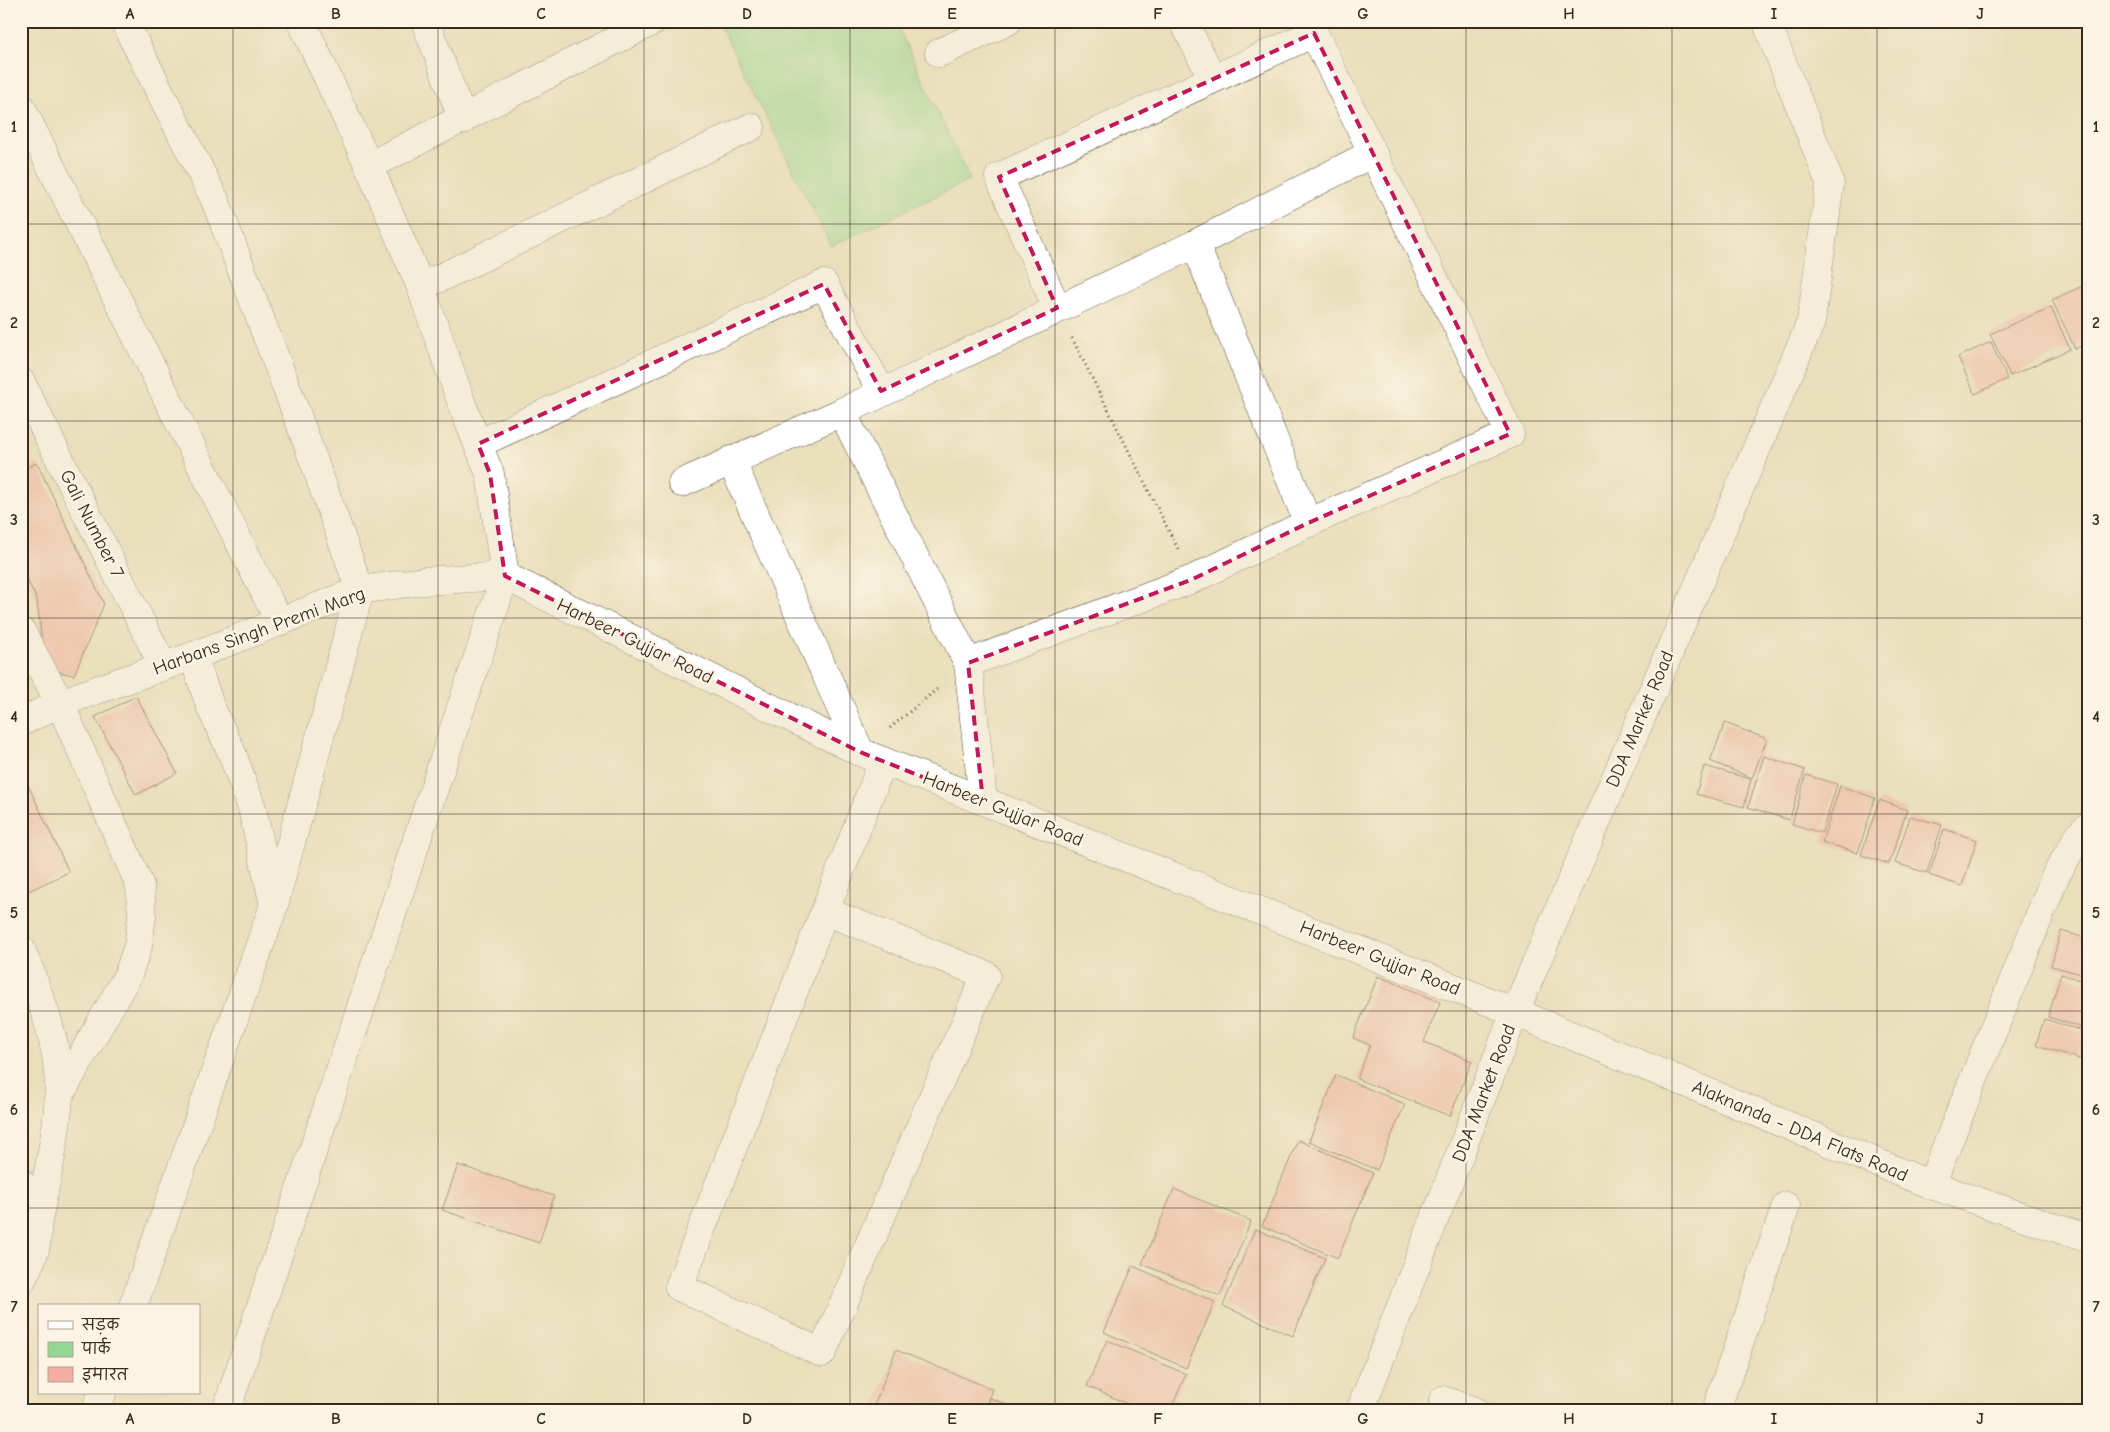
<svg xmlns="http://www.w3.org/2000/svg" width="2110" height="1432" viewBox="0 0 2110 1432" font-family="'Comic Neue','Playpen Sans Deva',sans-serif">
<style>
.green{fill:#92d892;stroke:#668158}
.building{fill:#f3aea2}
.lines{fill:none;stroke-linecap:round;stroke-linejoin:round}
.minor-casing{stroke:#554536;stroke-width:29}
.path{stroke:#554536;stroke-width:3;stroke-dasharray:1 4;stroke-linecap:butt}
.minor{stroke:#fff;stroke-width:28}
.marked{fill:none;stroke:#c2185b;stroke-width:4;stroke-dasharray:10 6;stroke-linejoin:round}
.grid{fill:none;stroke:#3b2a1e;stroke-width:1;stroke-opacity:0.55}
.labels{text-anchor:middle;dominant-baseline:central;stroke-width:5;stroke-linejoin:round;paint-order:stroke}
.street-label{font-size:19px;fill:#3b2a1e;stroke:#fcf5e5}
.neatline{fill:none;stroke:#3b2a1e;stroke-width:2}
.grid-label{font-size:16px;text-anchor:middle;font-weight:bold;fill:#3b2a1e}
</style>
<rect width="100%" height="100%" fill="#fcf5e5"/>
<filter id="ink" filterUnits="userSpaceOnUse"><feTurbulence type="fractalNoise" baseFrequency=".02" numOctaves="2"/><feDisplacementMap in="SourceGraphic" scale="10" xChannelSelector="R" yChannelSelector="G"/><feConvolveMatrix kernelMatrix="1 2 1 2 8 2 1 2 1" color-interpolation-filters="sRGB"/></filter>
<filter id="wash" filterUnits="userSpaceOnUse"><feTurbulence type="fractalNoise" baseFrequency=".0096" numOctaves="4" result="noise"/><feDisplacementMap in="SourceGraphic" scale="20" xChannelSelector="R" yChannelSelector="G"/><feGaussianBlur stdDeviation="1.12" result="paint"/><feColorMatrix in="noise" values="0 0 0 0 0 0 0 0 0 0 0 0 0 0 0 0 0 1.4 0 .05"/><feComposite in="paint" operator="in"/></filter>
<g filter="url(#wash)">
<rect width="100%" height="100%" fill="#e9dfbb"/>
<!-- green -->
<path class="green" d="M718 21H895L970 180 831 246Z"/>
<g id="blocks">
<!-- building -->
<g class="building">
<path d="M2089 283V342L2075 349 2052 300Z"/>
<path d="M2051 307 2070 349 2010 376 1990 334Z"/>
<path d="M1991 342 2007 379 1975 394 1958 357Z"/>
<path d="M37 463 104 604 74 675 45 670 37 600 21 567V470Z"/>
<path d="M136 696 177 773 136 795 95 717Z"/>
<path d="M1725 723 1767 739 1752 778 1710 761Z"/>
<path d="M1764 756 1805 770 1789 820 1748 807Z"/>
<path d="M1704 766 1751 779 1744 807 1696 794Z"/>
<path d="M21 770 69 872 24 893 21 888Z"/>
<path d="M1806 775 1837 784 1822 833 1792 824Z"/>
<path d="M1840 786 1875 798 1858 853 1822 842Z"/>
<path d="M1879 800 1907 810 1889 864 1861 855Z"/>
<path d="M1910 816 1942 825 1927 873 1895 863Z"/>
<path d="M1944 829 1977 840 1962 886 1929 875Z"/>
<path d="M2061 931 2089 939V976L2051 966Z"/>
<path d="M2061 974 2089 983V1030L2048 1017Z"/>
<path d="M1378 976 1440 1002 1424 1042 1472 1061 1450 1116 1357 1079 1370 1045 1353 1038Z"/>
<path d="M2044 1019 2089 1033V1062L2036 1045Z"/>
<path d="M1336 1075 1405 1104 1377 1170 1309 1141Z"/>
<path d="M1298 1140 1373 1173 1338 1258 1262 1226Z"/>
<path d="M458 1165 554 1196 539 1243 442 1210Z"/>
<path d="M1174 1189 1251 1221 1220 1296 1142 1264Z"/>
<path d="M1255 1229 1325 1258 1293 1336 1223 1306Z"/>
<path d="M1133 1266 1215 1302 1186 1368 1104 1332Z"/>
<path d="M1107 1340 1186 1374 1170 1411H1143L1087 1386Z"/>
<path d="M896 1350 992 1389 984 1411H872Z"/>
<path d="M990 1398 1023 1411H986Z"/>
</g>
</g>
</g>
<g filter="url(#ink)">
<use href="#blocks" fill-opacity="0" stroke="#554536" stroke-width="1"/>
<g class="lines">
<!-- minor casing -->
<g class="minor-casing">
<g id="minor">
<path d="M124 21 215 200 300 423 360 590 274 905 133 1306"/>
<path d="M425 21 463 120"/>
<path d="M1183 21 1213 79"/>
<path d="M939 53 1008 21"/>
<path d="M21 107 279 621"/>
<path d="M369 166 653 21"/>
<path d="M1195 244 1308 523"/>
<path d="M420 285 440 278 751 127"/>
<path d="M1057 308 999 177 1314 33"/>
<path d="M21 382 163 666"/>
<path d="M842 412 968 663 983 801"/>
<path d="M478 444 824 284 881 391"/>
<path d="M731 460 860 752"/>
<path d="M682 483 842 412 1195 244 1373 153"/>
<path d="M21 631 60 703 140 886 142 916 138 946 128 975 58 1098"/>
<path d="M193 656 211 708 232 753 252 808 273 901"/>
<path d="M968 663 1193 579 1308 523 1510 434 1308 21"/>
<path d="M21 722 60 703 193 656 360 590 423 581 505 576 860 752 1515 1012 1931 1185 2089 1239"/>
<path d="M825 911 986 975 822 1353 679 1287 883 761"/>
<path d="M21 949C39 994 59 1040 59 1090 58 1136 45 1182 37 1227"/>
<path d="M21 1183C34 1202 41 1227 35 1250 32 1261 25 1272 21 1282"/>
<path d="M1931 1185 2055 877 2079 835 2089 826"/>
<path d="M1443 1400 1474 1411"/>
<path d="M96 1411 102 1393"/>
<path d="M226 1411 505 576 490 474 464 410 420 285 369 166 301 21"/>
<path d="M1360 1411 1515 1012 1811 322 1830 183 1766 21"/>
<path d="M1716 1411 1786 1206"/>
</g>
</g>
<!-- path -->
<g class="path">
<path d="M1072 338 1178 549"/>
<path d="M890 728 937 689"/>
</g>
<!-- minor -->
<use href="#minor" class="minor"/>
</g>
</g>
<!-- marked area -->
<path d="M0 0H2110V1432H0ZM1314 33 1510 434 1308 523 1193 579 968 663 983 801 860 752 505 576 490 474 478 444 824 284 881 391 1057 308 999 177Z" fill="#e9dfbb" fill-opacity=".55" fill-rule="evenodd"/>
<path class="marked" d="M1314 33 1510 434 1308 523 1193 579 968 663 983 801 860 752 505 576 490 474 478 444 824 284 881 391 1057 308 999 177Z"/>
<!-- grid -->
<path class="grid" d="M233 21V1411M438 21V1411M644 21V1411M850 21V1411M1055 21V1411M1260 21V1411M1466 21V1411M1672 21V1411M1877 21V1411M21 224H2089M21 421H2089M21 618H2089M21 814H2089M21 1011H2089M21 1208H2089"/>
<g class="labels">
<!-- street labels -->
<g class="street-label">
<text transform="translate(92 524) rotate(63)">Gali Number 7</text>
<text transform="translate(259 631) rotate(-20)">Harbans Singh Premi Marg</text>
<text transform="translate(635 641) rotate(26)">Harbeer Gujjar Road</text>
<text transform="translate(1640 719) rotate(-67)">DDA Market Road</text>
<text transform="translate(1003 809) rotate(22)">Harbeer Gujjar Road</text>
<text transform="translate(1380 958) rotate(22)">Harbeer Gujjar Road</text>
<text transform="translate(1484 1093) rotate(-69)">DDA Market Road</text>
<text transform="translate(1800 1131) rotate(23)">Alaknanda - DDA Flats Road</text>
</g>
</g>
<!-- margin -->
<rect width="2110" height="1432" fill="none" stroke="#fcf5e5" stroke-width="55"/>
<!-- legend -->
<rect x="38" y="1304" width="162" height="90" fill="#fcf5e5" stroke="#afa495"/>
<rect x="48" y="1321" width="25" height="8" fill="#ffffff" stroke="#afa495"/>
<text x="82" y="1330" font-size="15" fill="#3b2a1e">सड़क</text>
<rect x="48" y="1342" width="25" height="15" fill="#92d892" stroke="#afa495"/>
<text x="82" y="1354" font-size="15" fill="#3b2a1e">पार्क</text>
<rect x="48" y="1367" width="25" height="15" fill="#f3aea2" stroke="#afa495"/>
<text x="82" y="1380" font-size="15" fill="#3b2a1e">इमारत</text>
<rect x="28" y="28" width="2054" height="1376" class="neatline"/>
<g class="grid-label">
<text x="130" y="19">A</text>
<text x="336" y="19">B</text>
<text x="541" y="19">C</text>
<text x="747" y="19">D</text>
<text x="952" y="19">E</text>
<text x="1158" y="19">F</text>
<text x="1363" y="19">G</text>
<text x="1569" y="19">H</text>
<text x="1774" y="19">I</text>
<text x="1980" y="19">J</text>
<text x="14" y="132">1</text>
<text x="2096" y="132">1</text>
<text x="14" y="328">2</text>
<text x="2096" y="328">2</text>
<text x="14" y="525">3</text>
<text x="2096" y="525">3</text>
<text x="14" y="722">4</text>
<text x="2096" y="722">4</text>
<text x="14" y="918">5</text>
<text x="2096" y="918">5</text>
<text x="14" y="1115">6</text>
<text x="2096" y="1115">6</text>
<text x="14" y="1312">7</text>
<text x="2096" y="1312">7</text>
<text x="130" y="1424">A</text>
<text x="336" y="1424">B</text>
<text x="541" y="1424">C</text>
<text x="747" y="1424">D</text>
<text x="952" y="1424">E</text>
<text x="1158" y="1424">F</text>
<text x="1363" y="1424">G</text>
<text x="1569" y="1424">H</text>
<text x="1774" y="1424">I</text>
<text x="1980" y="1424">J</text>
</g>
</svg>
